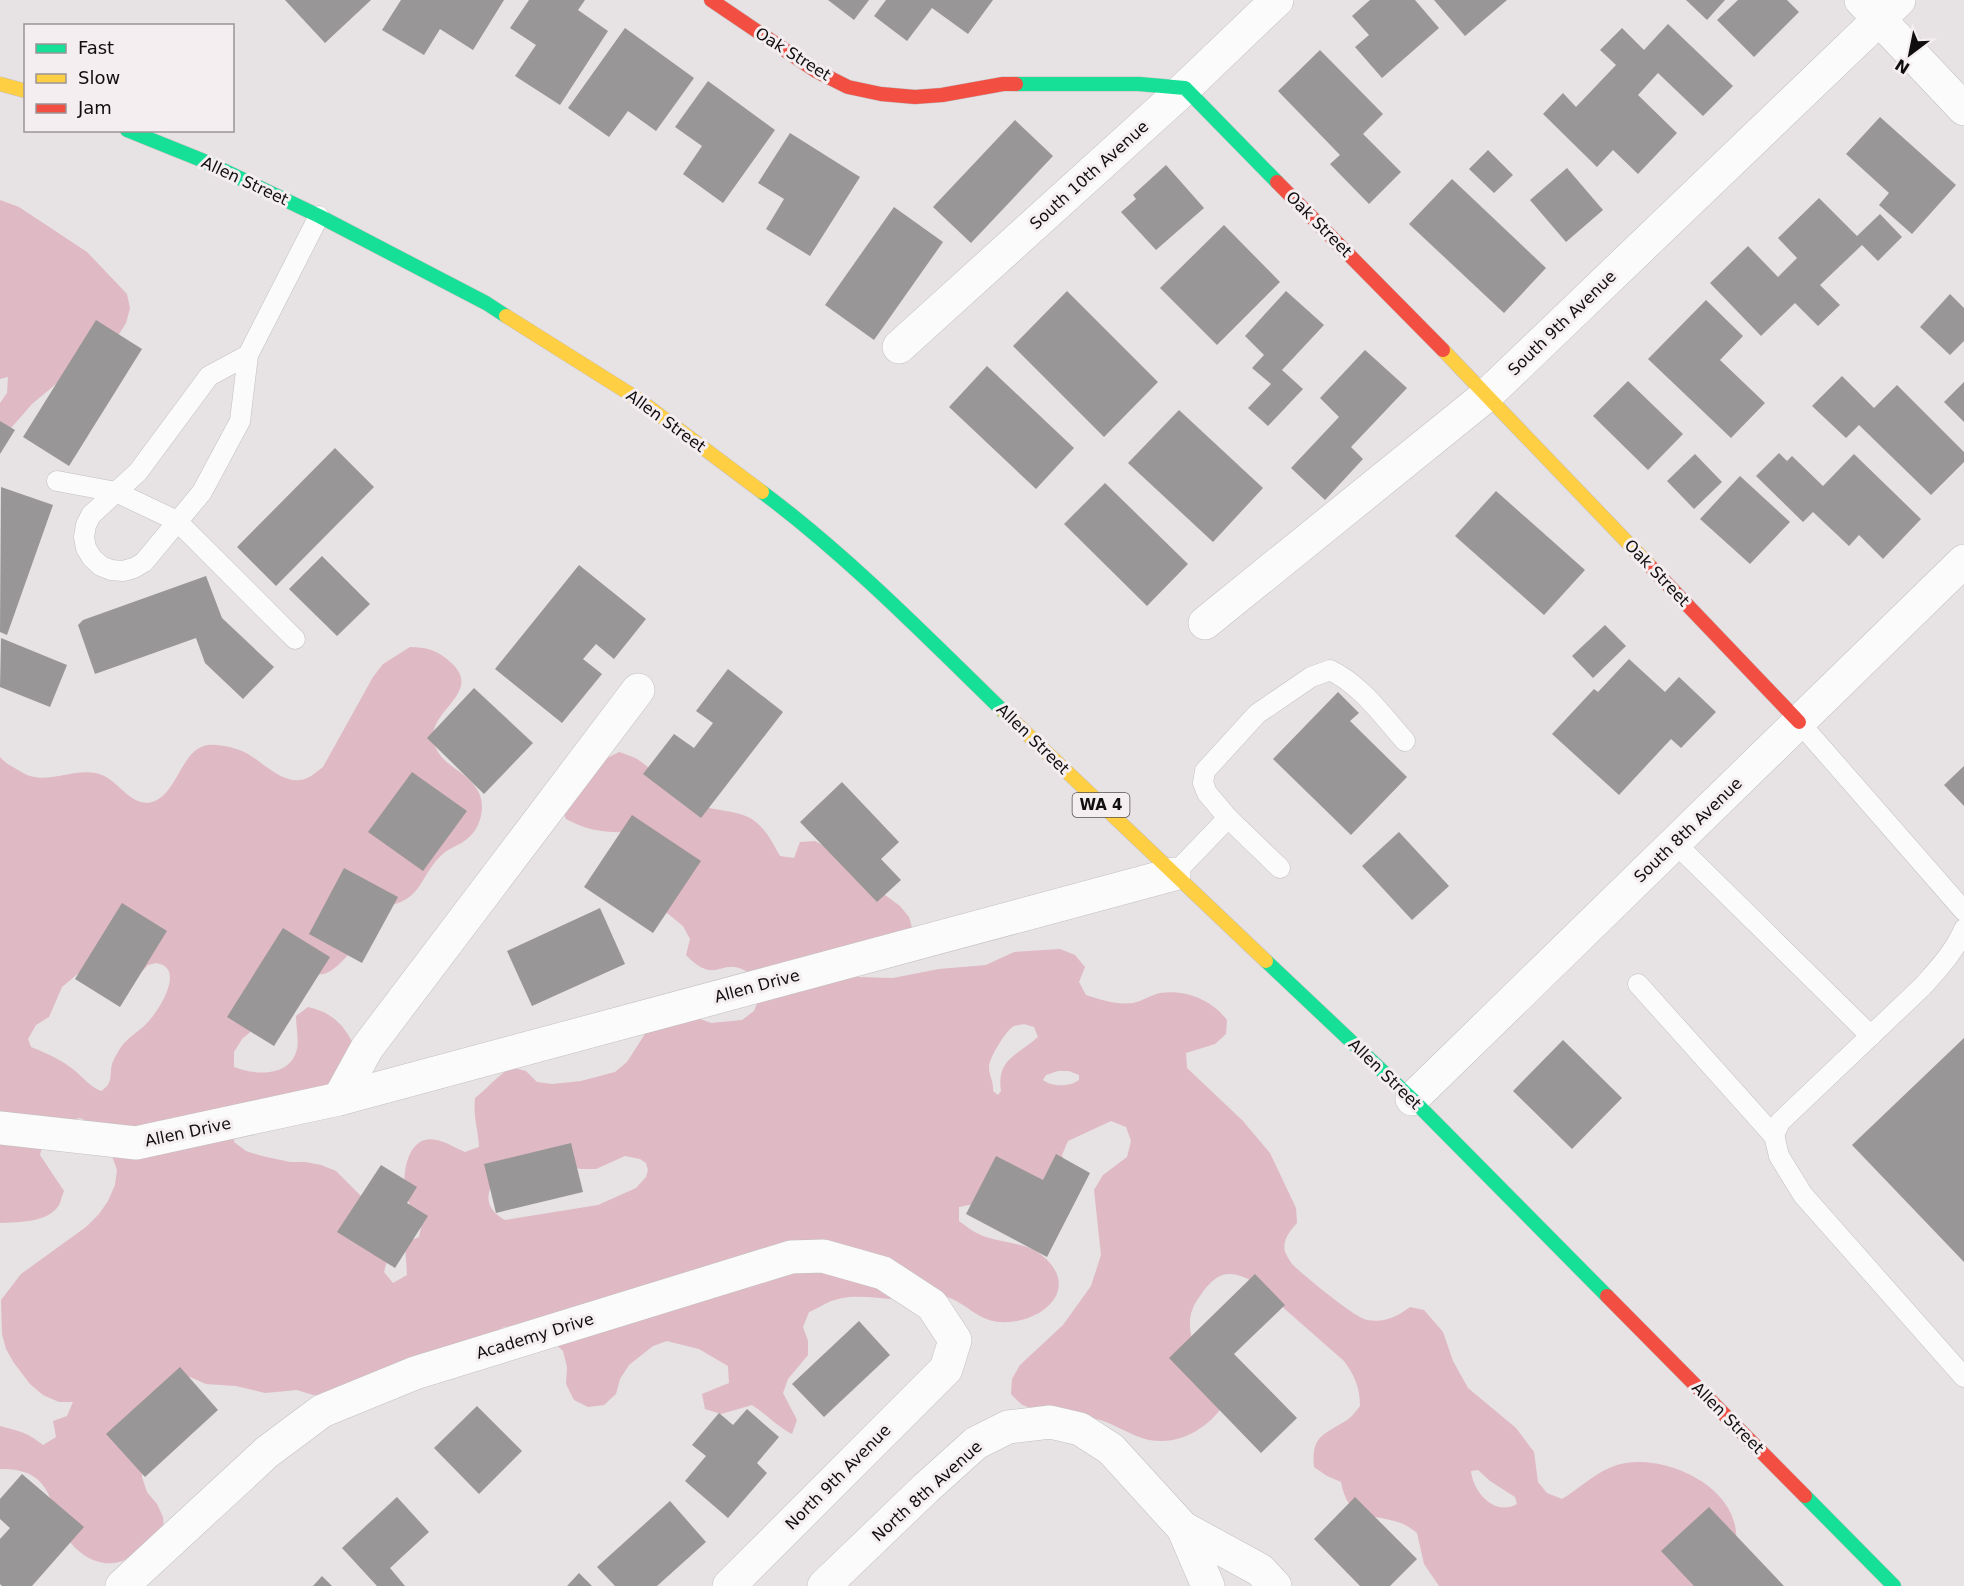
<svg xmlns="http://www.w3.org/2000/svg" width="1964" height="1586" viewBox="0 0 1964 1586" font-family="'DejaVu Sans',sans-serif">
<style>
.forest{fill:#dfb9c3;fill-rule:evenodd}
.building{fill:#999697}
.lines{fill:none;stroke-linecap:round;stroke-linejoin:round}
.lane-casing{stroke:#c3c0c1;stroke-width:21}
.street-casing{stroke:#c3c0c1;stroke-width:34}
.fast-casing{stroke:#c3c0c1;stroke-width:15}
.slow-casing{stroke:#c3c0c1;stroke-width:15}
.jam-casing{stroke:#c3c0c1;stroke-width:15}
.lane{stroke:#fbfbfb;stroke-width:20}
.street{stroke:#fbfbfb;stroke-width:33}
.fast{stroke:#16e098;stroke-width:14}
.slow{stroke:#ffcf43;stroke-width:14}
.jam{stroke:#f24e42;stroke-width:14}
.labels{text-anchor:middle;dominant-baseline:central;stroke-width:6;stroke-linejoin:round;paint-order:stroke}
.shield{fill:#f5eef0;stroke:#555152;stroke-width:1.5}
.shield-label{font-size:15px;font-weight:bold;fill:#100e0e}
.street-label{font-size:16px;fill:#100e0e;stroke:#f5eef0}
</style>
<rect width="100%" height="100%" fill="#e7e2e4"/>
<!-- forest -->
<g class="forest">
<path d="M0 200 19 207 87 252 127 294 130 308 126 323 109 350 56 384 32 404 11 428 0 423V403L7 393 8 377 0 379Z"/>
<path d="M410 647C426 647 436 650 448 660 488 692 425 710 434 743 441 767 469 771 479 793 486 808 480 829 467 839 460 845 451 847 444 853 419 874 424 901 385 906 374 921 341 972 323 974 314 975 304 972 295 971L255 1028 242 1039 234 1052V1067C255 1075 290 1078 297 1049 299 1040 296 1026 296 1016L308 1007C331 1012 342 1023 353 1043L330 1083 306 1102 235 1127 234 1142 246 1151 262 1156 290 1162H305L321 1165 336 1171 368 1203 388 1257 384 1272 393 1283 407 1275 405 1243 419 1237 422 1223C416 1215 410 1208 407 1198 401 1182 405 1145 425 1140 438 1136 453 1147 465 1152L479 1147C478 1129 473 1117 475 1098 488 1088 497 1076 511 1067L526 1071 537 1082 552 1084 581 1081 615 1072 627 1062 654 1020 681 1012 711 1023 742 1020 754 1011 760 996 756 979C752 976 748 972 744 970 720 958 716 986 686 955L690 939 683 926 657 905 644 833C614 832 593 834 566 819L560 804 590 767 619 752C625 754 632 756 637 759 658 772 670 795 695 804 715 812 740 809 756 822 767 831 773 844 780 856L794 858 800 842 815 841 828 848 863 879 900 906 909 917 913 931 855 968 857 977 893 978 939 969 986 965 1014 952 1060 949 1075 955 1085 967 1079 982 1086 995C1101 1000 1117 1005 1133 1003 1142 1001 1151 995 1160 993 1186 989 1212 1000 1227 1020L1226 1034 1215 1044 1186 1053 1187 1068 1242 1120 1270 1153 1296 1208 1297 1223C1290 1231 1282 1240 1285 1252 1287 1256 1290 1261 1292 1264 1303 1275 1355 1318 1367 1320 1385 1323 1396 1317 1410 1307L1424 1310 1443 1332 1453 1361 1468 1388 1516 1428 1534 1452 1538 1482 1547 1493 1562 1499C1580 1488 1597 1471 1617 1465 1660 1452 1732 1483 1736 1532 1738 1550 1729 1569 1725 1586H1439L1424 1564 1417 1533C1412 1529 1406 1525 1401 1523 1371 1513 1348 1521 1341 1482L1327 1476 1314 1467C1311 1435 1324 1435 1347 1420 1352 1417 1356 1411 1360 1406 1360 1388 1355 1376 1344 1361L1254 1282C1229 1268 1216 1272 1200 1296 1191 1308 1188 1319 1191 1335 1197 1358 1215 1380 1227 1400 1211 1426 1182 1446 1149 1440 1130 1436 1113 1422 1093 1418 1072 1414 1045 1415 1025 1406 1020 1404 1015 1398 1011 1394L1012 1379 1020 1365 1063 1325 1091 1286 1101 1255 1094 1190 1103 1175 1127 1157 1131 1141 1126 1127 1111 1121 1068 1141 1062 1155 1067 1170 1062 1186 959 1207V1221C967 1227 976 1234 986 1237 1006 1244 1028 1242 1045 1258 1079 1289 1044 1320 1009 1322 978 1324 971 1305 947 1297 931 1292 913 1299 897 1299 878 1299 857 1294 838 1299 828 1301 819 1308 809 1312L803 1327 808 1341V1355L788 1379 783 1393 797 1420 792 1434C777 1426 766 1414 752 1405L721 1414 705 1409 702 1394 729 1383 728 1366 699 1349 667 1341 653 1346 629 1365 620 1379 616 1394 604 1405 588 1407 574 1400 566 1384 567 1367 563 1351 551 1340 521 1325 504 1327 465 1348 345 1395H313L297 1390 265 1393 236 1386 206 1384 190 1377H175L143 1462 142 1477 147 1492 157 1504 163 1517 164 1531C153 1540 140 1552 127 1559 100 1573 71 1551 60 1526 54 1513 52 1496 42 1484 31 1471 16 1469 0 1469V1426C18 1431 27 1432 43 1445L56 1437 53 1421 67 1416 73 1402H59L43 1395 30 1384 14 1363 6 1349 2 1334 1 1300 21 1274 86 1227 99 1214 108 1201 115 1185 117 1170 106 1138 95 1125 80 1118 66 1121 44 1139 40 1155 64 1191C62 1195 61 1201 59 1205 48 1223 18 1222 0 1223V757C5 763 11 766 18 770 22 772 26 775 30 776 53 783 79 766 102 775 120 782 134 812 157 800 178 789 183 748 208 745 219 744 238 748 248 754 262 762 282 783 300 780 309 779 315 773 323 767L373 677 383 664ZM156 963C186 967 160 1009 148 1022 140 1031 128 1037 121 1047 118 1052 114 1058 112 1064 109 1076 114 1083 101 1091 89 1086 84 1078 74 1070 62 1060 46 1053 31 1047L28 1039 36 1025 49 1017 62 987 80 972 137 977 148 965ZM1024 1024 1034 1027 1038 1037C1018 1055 996 1059 1001 1091L998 1095 993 1091C994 1082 989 1076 989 1067 989 1058 1006 1030 1014 1026 1017 1025 1021 1025 1024 1024ZM1058 1071H1069L1079 1075V1080C1070 1087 1052 1087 1043 1080L1046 1075ZM625 1156 640 1159 646 1163 648 1170 646 1177 636 1188 598 1205 505 1220C492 1213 484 1202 491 1187L544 1158 580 1169H596ZM1478 1470 1490 1481 1515 1497 1517 1504C1495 1517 1473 1492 1471 1471Z"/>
</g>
<!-- building -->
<g class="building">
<path d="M285 0H371L325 43Z"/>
<path d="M401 0H504L473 50 440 29 424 55 382 30Z"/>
<path d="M529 0H585L578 10 608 31 560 105 515 76 536 45 510 28Z"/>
<path d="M828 0H869L854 20Z"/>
<path d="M886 0H993L968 34 932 8 907 41 874 16Z"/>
<path d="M1370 0H1415L1439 28 1382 78 1355 47 1369 35 1352 16Z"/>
<path d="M1434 0H1507L1465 36Z"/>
<path d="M1686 0H1725L1707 20Z"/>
<path d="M1738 0H1787L1799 12 1754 57 1717 20Z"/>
<path d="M1668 24 1733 86 1703 116 1658 73 1638 95 1677 133 1638 174 1613 150 1597 167 1543 114 1563 93 1576 107 1616 65 1600 50 1622 28 1644 50Z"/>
<path d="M625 28 694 78 656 131 628 111 609 137 568 108Z"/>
<path d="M1320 50 1383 114 1363 134 1401 172 1369 204 1330 164 1340 155 1278 91Z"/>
<path d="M708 81 775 130 723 203 683 174 702 146 675 127Z"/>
<path d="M1880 117 1956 185 1912 234 1879 205 1889 193 1846 154Z"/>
<path d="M1015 120 1053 156 971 243 933 207Z"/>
<path d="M790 133 860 177 810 256 766 229 784 199 758 183Z"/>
<path d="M1488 150 1513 175 1494 193 1469 169Z"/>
<path d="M1166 165 1204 208 1156 250 1121 212 1136 199 1133 195Z"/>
<path d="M1567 168 1603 210 1566 242 1530 200Z"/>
<path d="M1452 179 1546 268 1504 313 1409 224Z"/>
<path d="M1819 198 1857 236 1880 214 1902 237 1878 261 1862 245 1820 285 1840 305 1818 326 1795 303 1761 336 1710 283 1748 246 1778 277 1797 258 1778 238Z"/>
<path d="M894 207 943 242 874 340 825 305Z"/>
<path d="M1224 225 1280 282 1217 345 1160 288Z"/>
<path d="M1067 291 1158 382 1104 437 1013 346Z"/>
<path d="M1286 291 1324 325 1282 370 1303 389 1268 426 1248 408 1271 384 1252 368 1264 355 1245 336Z"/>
<path d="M1950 294 1964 308V341L1950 355 1920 327Z"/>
<path d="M1706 300 1743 336 1720 360 1765 403 1731 438 1648 359Z"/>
<path d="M96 320 142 349 69 466 23 437Z"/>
<path d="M1365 350 1407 388 1351 447 1363 459 1325 500 1291 468 1339 417 1320 398Z"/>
<path d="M987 366 1074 448 1036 489 949 407Z"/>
<path d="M1842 376 1874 408 1897 385 1964 452V462L1931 495 1859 425 1846 438 1812 406Z"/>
<path d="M1628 381 1683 434 1648 470 1593 416Z"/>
<path d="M1964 382V422L1944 402Z"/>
<path d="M1179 410 1263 488 1213 542 1128 463Z"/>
<path d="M0 421 15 430 0 454Z"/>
<path d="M335 448 374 487 276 586 237 547Z"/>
<path d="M1779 453 1787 461 1792 456 1823 486 1854 454 1921 519 1883 559 1859 535 1849 546 1813 512 1803 522 1756 476Z"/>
<path d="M1695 454 1722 482 1694 509 1667 481Z"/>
<path d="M1740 476 1790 522 1750 564 1700 519Z"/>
<path d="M1105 483 1188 564 1147 606 1064 524Z"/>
<path d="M1 487 53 505 7 635 0 632Z"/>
<path d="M1496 491 1585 570 1544 615 1455 536Z"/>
<path d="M322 556 370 604 337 636 289 589Z"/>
<path d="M579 565 646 619 614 659 596 644 583 659 602 674 562 723 495 669Z"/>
<path d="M206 576 222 618 274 667 243 699 205 663 196 638 95 674 78 625 83 620Z"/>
<path d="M1605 625 1626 646 1593 678 1572 656Z"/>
<path d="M1 638 67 665 50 707 0 687Z"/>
<path d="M1629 659 1665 692 1679 677 1716 712 1681 748 1671 739 1619 795 1552 734 1594 689 1598 692Z"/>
<path d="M728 669 783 712 701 818 643 774 674 734 694 748 713 723 696 711Z"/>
<path d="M474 688 533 743 484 794 427 738Z"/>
<path d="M1338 692 1359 713 1350 721 1407 777 1351 835 1273 759Z"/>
<path d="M1964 766V806L1944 785Z"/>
<path d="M412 772 467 811 423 871 368 832Z"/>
<path d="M842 782 899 842 881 859 901 880 877 902 800 822Z"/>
<path d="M632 815 701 861 653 933 584 887Z"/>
<path d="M1399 832 1449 886 1412 920 1362 866Z"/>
<path d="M344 868 398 897 362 963 309 934Z"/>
<path d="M122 903 167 931 120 1007 75 979Z"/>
<path d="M600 908 625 964 532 1006 507 951Z"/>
<path d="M283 928 330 957 274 1046 227 1017Z"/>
<path d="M1964 1038V1262L1852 1145Z"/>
<path d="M1563 1040 1622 1098 1572 1149 1513 1091Z"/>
<path d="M571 1143 583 1192 496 1213 484 1164Z"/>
<path d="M1056 1154 1090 1173 1047 1257 966 1214 996 1156 1043 1180Z"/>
<path d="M381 1165 417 1187 407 1203 428 1216 395 1268 337 1232Z"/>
<path d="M1255 1274 1285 1305 1234 1354 1297 1418 1261 1453 1169 1358Z"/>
<path d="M859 1321 890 1355 824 1417 792 1384Z"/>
<path d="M180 1367 218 1410 145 1477 106 1434Z"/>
<path d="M477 1406 522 1451 479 1494 434 1448Z"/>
<path d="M747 1409 779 1437 757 1463 767 1473 728 1518 685 1481 706 1456 692 1445 719 1413 733 1425Z"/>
<path d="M22 1474 84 1527 32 1586H2L0 1584V1539L10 1528 0 1519V1499Z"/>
<path d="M397 1497 429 1532 390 1568 405 1586H377L342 1548Z"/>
<path d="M1355 1497 1417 1559 1390 1586H1360L1314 1539Z"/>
<path d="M670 1501 706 1542 657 1586H615L597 1567Z"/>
<path d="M1709 1507 1784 1586H1694L1661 1551Z"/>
<path d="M579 1573 592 1586H567Z"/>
<path d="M322 1576 332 1586H313Z"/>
</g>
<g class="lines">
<!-- lane casing -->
<g class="lane-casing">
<g id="lane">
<path d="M248 355 240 421 202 492 144 562 134 568 123 571 111 570 101 566 92 558 86 548 84 537 86 525 91 515 138 472 209 376 248 355 319 216"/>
<path d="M57 481 116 492 177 521 295 639"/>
<path d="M1799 722 1964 911"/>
<path d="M1228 818 1207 793 1203 783 1205 771 1257 714 1311 677 1330 670C1361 685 1382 715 1405 741"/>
<path d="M1675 843 1871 1036"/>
<path d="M1174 874 1228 818 1280 868"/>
<path d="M1964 929C1955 951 1938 969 1923 986L1780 1122 1774 1135 1779 1156 1803 1195 1964 1377"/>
<path d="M1638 984 1775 1137"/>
</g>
</g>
<!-- street casing -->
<g class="street-casing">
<g id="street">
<path d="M1861 0 1964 109"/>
<path d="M899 347 1185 88 1277 0"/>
<path d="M1205 623 1487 395 1899 0"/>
<path d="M339 1099 367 1048 638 690"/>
<path d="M1412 1099 1964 561"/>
<path d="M0 1128 136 1143 339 1099 1174 874"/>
<path d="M1183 1528 1208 1586"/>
<path d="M122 1586 267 1452 322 1411 415 1373 791 1257 823 1256 883 1273 932 1305 955 1340 946 1369 729 1586"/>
<path d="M824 1586 926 1488 976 1443 1008 1427 1050 1422 1080 1429 1111 1449 1183 1528 1260 1570 1275 1586"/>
</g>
</g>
<!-- fast casing -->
<g class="fast-casing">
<g id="fast">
<path d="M1016 84H1139L1185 88 1277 182"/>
<path d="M127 130 204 161 319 216 486 303 506 316"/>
<path d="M762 492C849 557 926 636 1004 712"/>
<path d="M1266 961 1412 1099 1607 1296"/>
<path d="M1805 1496 1894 1586"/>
</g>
</g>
<!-- slow casing -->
<g class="slow-casing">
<g id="slow">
<path d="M0 84 26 91"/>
<path d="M506 316 638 399 762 492"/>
<path d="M1443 350 1651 567"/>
<path d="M1004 712 1266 961"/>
</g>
</g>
<!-- jam casing -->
<g class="jam-casing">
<g id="jam">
<path d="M711 0 816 71 848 87 881 94 915 97 942 95 1003 84H1016"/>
<path d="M1277 182 1443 350"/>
<path d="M1651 567 1799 722"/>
<path d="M1607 1296 1805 1496"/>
</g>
</g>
<!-- lane -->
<use href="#lane" class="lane"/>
<!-- street -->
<use href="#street" class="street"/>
<!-- fast -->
<use href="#fast" class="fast"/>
<!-- slow -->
<use href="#slow" class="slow"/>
<!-- jam -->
<use href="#jam" class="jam"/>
</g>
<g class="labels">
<!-- shield labels -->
<rect class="shield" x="1072.5" y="793" width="57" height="24" rx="4.5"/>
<g class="shield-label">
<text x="1101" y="805">WA 4</text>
</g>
<!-- street labels -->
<g class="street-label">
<text transform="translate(793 54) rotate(32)">Oak Street</text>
<text transform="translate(1089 175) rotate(-42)">South 10th Avenue</text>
<text transform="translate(245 181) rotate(25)">Allen Street</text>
<text transform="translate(1319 224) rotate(45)">Oak Street</text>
<text transform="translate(1562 323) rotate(-44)">South 9th Avenue</text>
<text transform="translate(666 421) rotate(36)">Allen Street</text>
<text transform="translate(1657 573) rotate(46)">Oak Street</text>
<text transform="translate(1033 739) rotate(44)">Allen Street</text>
<text transform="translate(1688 830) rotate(-44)">South 8th Avenue</text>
<text transform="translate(757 986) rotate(-15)">Allen Drive</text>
<text transform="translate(1385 1074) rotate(44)">Allen Street</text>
<text transform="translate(188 1132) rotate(-12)">Allen Drive</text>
<text transform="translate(535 1336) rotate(-17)">Academy Drive</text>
<text transform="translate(1728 1418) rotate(45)">Allen Street</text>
<text transform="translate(838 1477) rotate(-45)">North 9th Avenue</text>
<text transform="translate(927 1491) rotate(-42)">North 8th Avenue</text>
</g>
</g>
<!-- legend -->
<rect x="24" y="24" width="210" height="108" fill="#f5eef0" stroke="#999496" stroke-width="1.5"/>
<rect x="36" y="44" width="30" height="9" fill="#16e098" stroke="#999496" stroke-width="1.5"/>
<text x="78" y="54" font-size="18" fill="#100e0e">Fast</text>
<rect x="36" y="74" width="30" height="9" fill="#ffcf43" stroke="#999496" stroke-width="1.5"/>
<text x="78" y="84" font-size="18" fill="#100e0e">Slow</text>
<rect x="36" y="104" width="30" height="9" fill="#f24e42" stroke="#999496" stroke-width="1.5"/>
<text x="78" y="114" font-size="18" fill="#100e0e">Jam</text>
<!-- north arrow -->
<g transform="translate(1910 54) rotate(212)" stroke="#f5eef0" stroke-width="4.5" paint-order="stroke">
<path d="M0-4.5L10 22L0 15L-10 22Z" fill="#100e0e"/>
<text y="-9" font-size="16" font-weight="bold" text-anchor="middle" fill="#100e0e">N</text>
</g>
</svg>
